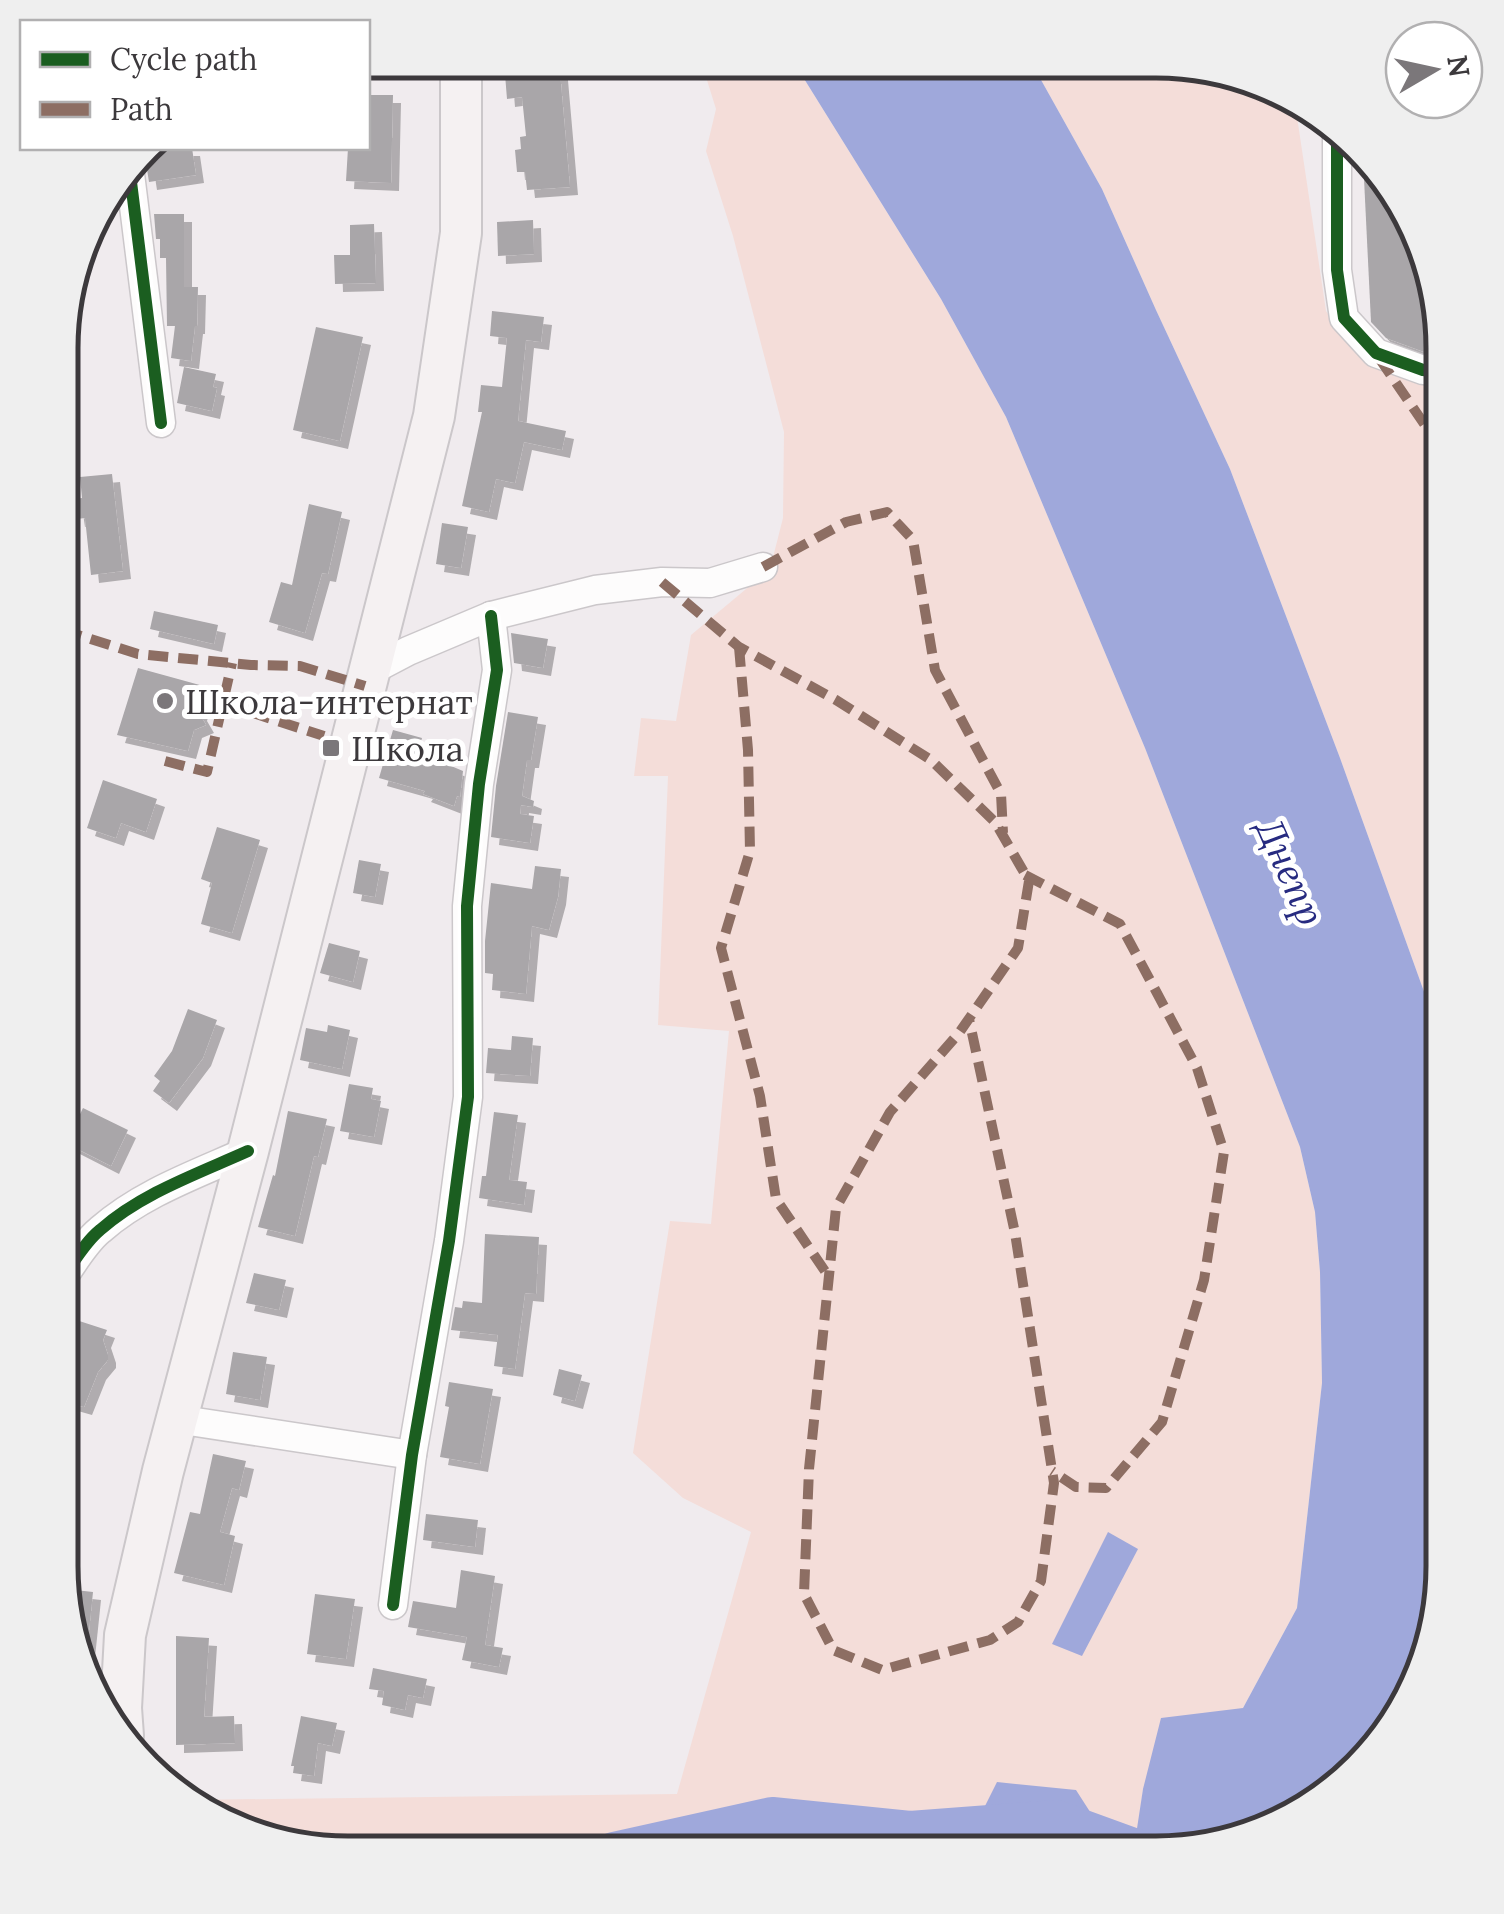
<svg xmlns="http://www.w3.org/2000/svg" width="1504" height="1914" viewBox="0 0 1504 1914" font-family="Lora,serif">
<style>
.green{fill:#f4ddd9}
.water{fill:#9fa8db}
.lines{fill:none;stroke-linecap:round;stroke-linejoin:round}
.river{stroke:#9fa8db;stroke-width:42}
.building{fill:#a9a6a9;filter:url(#shadow)}
.minor-casing{stroke:#cbc7ca;stroke-width:31}
.secondary-casing{stroke:#cbc7ca;stroke-width:44}
.minor{stroke:#fdfcfc;stroke-width:28}
.secondary{stroke:#f5f1f2;stroke-width:40}
.quiet{stroke:#8d6e63;stroke-width:10;stroke-dasharray:20 10;stroke-linecap:butt}
.cycleway-casing{stroke:#fff;stroke-width:19}
.cycleway{stroke:#1b5e20;stroke-width:12}
.poi-dot{fill:#7b777a;stroke:#fff;stroke-width:4}
.labels{text-anchor:middle;dominant-baseline:central;stroke-width:10;stroke-linejoin:round;paint-order:stroke}
.poi-label{font-size:35px;fill:#3c393c;stroke:#fff;text-anchor:start}
.water-label{font-size:38px;font-style:italic;fill:#272b80;stroke:#fff}
.rim{fill:none;stroke:#3c393c;stroke-width:5}
</style>
<defs>
<filter id="shadow"><feDropShadow dx="8" dy="8" stdDeviation="0" flood-color="#0004"/></filter>
</defs>
<rect width="100%" height="100%" fill="#f0ebee"/>
<!-- green -->
<g class="green">
<path d="M701 61H793L941 299 1006 417 1145 748 1300 1147 1315 1212 1320 1272 1322 1383 1297 1608 1243 1708 1143 1789 1137 1835 1009 1828 1054 1853H328L188 1806 182 1800 677 1794 751 1532 683 1498 633 1453 670 1221 711 1224 729 1031 658 1025 668 776H634L641 718 676 721 691 635 770 569 783 518 784 432 733 236 706 151 716 109Z"/>
<path d="M1031 62 1195 63 1283 96 1296 110 1326 311 1348 343 1376 365 1444 385V1055L1427 1000 1340 758 1230 469 1156 310 1102 189Z"/>
</g>
<!-- water -->
<g class="water">
<path d="M793 61 1031 62 1102 189 1156 310 1230 469 1340 758 1427 1000 1444 1055 1443 1586 1396 1726 1300 1816 1175 1853H1054L1009 1828 983 1810 997 1782 1076 1790 1103 1832 1136 1835 1143 1789 1161 1718 1243 1708 1297 1608 1322 1383 1320 1272 1315 1212 1300 1147 1145 748 1006 417 941 299Z"/>
<path d="M1108 1532 1138 1549 1082 1656 1052 1644Z"/>
</g>
<g class="lines">
<!-- river -->
<path class="river" d="M614 1853 772 1818 910 1832 1056 1821 1144 1853"/>
</g>
<!-- building -->
<g class="building">
<path d="M520 61H559L570 187 527 190 525 172H517L515 150 521 149 520 137 526 136 522 97 507 99 504 62Z"/>
<path d="M368 95H393L391 183 346 181 348 148H368Z"/>
<path d="M145 148H192L196 175 149 182 146 163 140 153Z"/>
<path d="M1363 158 1406 204 1444 347V355L1427 353 1386 338 1371 322Z"/>
<path d="M154 214H184V287H198L197 326H195L191 361 171 358 175 326H167L166 258H160V239H156Z"/>
<path d="M533 220 534 254 498 256 497 222Z"/>
<path d="M374 224 376 283 335 284 334 255H350V225Z"/>
<path d="M492 311 544 317 541 342 526 340 518 421 566 431 562 450 524 442 515 483 496 479 489 512 462 506 482 412H478L481 385 502 387 507 338 490 336Z"/>
<path d="M316 327 363 337 340 441 293 430Z"/>
<path d="M184 367 216 374 213 387 217 388 212 411 177 403Z"/>
<path d="M112 474 123 571 91 575 85 518 77 519 74 499 82 498 80 477Z"/>
<path d="M309 504 342 512 328 574 322 573 305 633 269 622 281 582 292 585Z"/>
<path d="M442 523 468 527 461 568 436 564Z"/>
<path d="M154 611 218 625 214 644 150 629Z"/>
<path d="M511 633 548 639 543 668 514 663Z"/>
<path d="M138 668 207 687 199 713 206 725 194 730 188 751 117 735Z"/>
<path d="M508 712 538 717 531 760H527L522 796 534 801 533 807 521 805 520 814 534 816 530 843 491 837 496 786Z"/>
<path d="M393 730 422 738 418 752 463 771 460 797 457 796 454 806 423 794 425 791 379 778Z"/>
<path d="M103 780 157 799 146 832 121 823 116 838 87 828Z"/>
<path d="M217 827 260 840 232 933 201 924 212 883 201 879Z"/>
<path d="M359 860 381 864 375 897 353 893Z"/>
<path d="M535 866 561 869 558 897 549 930 532 926 526 994 492 990 493 974 485 973V941L491 883 532 889Z"/>
<path d="M329 943 360 951 353 982 320 973Z"/>
<path d="M188 1009 217 1020 203 1058 169 1103 153 1091 160 1081 154 1076 172 1051Z"/>
<path d="M328 1025 350 1030 342 1069 300 1060 306 1028 327 1032Z"/>
<path d="M512 1036 533 1038 530 1076 486 1073 488 1048 511 1050Z"/>
<path d="M349 1084 373 1088 371 1099 381 1101 374 1137 340 1131Z"/>
<path d="M83 1108 128 1130 111 1166 66 1143Z"/>
<path d="M288 1111 327 1119 318 1157 314 1156 295 1236 258 1227 273 1175 275 1176Z"/>
<path d="M494 1112 518 1115 509 1180 527 1182 524 1205 479 1198 482 1176H486Z"/>
<path d="M485 1234 539 1237 536 1294 525 1293 515 1369 494 1366 498 1335 451 1330 455 1307 462 1308 463 1301 482 1303Z"/>
<path d="M254 1273 286 1280 279 1310 246 1303Z"/>
<path d="M70 1318 107 1330 103 1340 108 1355V1360L98 1372 84 1407 63 1401 65 1390 60 1389V1330L67 1329Z"/>
<path d="M233 1352 267 1357 260 1400 226 1394Z"/>
<path d="M559 1369 582 1375 575 1401 553 1395Z"/>
<path d="M449 1382 493 1389 480 1464 440 1457 449 1407 445 1406Z"/>
<path d="M213 1454 246 1461 239 1490 232 1488 220 1532 235 1536 224 1585 174 1573 190 1512 200 1514Z"/>
<path d="M426 1514 478 1520 475 1547 423 1540Z"/>
<path d="M461 1570 495 1576 485 1645 503 1648 499 1667 462 1660 467 1637 408 1627 413 1601 456 1608Z"/>
<path d="M66 1589 93 1592 86 1659H85Z"/>
<path d="M315 1594 355 1599 346 1659 307 1654Z"/>
<path d="M176 1636 209 1638 204 1717 234 1716 235 1743 176 1745Z"/>
<path d="M373 1668 427 1679 423 1698 408 1695 405 1710 382 1705 384 1691 369 1689Z"/>
<path d="M301 1716 337 1723 332 1746 318 1743 314 1776 293 1773 294 1766H291Z"/>
</g>
<g class="lines">
<!-- minor casing -->
<g class="minor-casing">
<g id="minor">
<path d="M1337 131V270L1344 318 1376 353 1423 370 1444 373"/>
<path d="M129 166 161 423"/>
<path d="M368 672 408 651 491 616 595 590 662 582 710 583 763 567"/>
<path d="M61 1280C73 1264 84 1243 100 1230 142 1193 197 1174 248 1151"/>
<path d="M176 1419 412 1455"/>
<path d="M393 1605 412 1455 449 1241 468 1097 467 906 479 784 497 670 491 616"/>
</g>
</g>
<!-- secondary casing -->
<g class="secondary-casing">
<path id="secondary" d="M123 1736 121 1708 125 1635 163 1471 248 1151 434 416 461 233V60"/>
</g>
<!-- minor -->
<use href="#minor" class="minor"/>
<!-- secondary -->
<use href="#secondary" class="secondary"/>
<!-- quiet -->
<g class="quiet">
<path d="M1379 358 1429 431 1444 444"/>
<path d="M763 567 846 522 887 512 913 540 935 670 1001 794 1003 833"/>
<path d="M662 582 739 647 836 700 931 760 995 822 1029 881 1018 948 959 1033 890 1112 836 1208 809 1469 804 1594 833 1650 882 1670 990 1640 1018 1622 1041 1581 1054 1483 1015 1233 969 1019"/>
<path d="M62 630 138 654 251 665 300 666 365 686"/>
<path d="M739 647 748 750 750 851 721 948 760 1096 776 1199 829 1277"/>
<path d="M222 703 324 736"/>
<path d="M165 761 207 772 232 663"/>
<path d="M1025 875 1120 924 1197 1068 1224 1152 1204 1280 1162 1422 1106 1488 1076 1487 1052 1471"/>
</g>
<!-- cycleway casing -->
<g class="cycleway-casing">
<g id="cycleway">
<path d="M1337 131V270L1344 318 1376 353 1423 370 1444 373"/>
<path d="M129 166 161 423"/>
<path d="M61 1280C73 1264 84 1243 100 1230 142 1193 197 1174 248 1151"/>
<path d="M393 1605 412 1455 449 1241 468 1097 467 906 479 784 497 670 491 616"/>
</g>
</g>
<!-- cycleway -->
<use href="#cycleway" class="cycleway"/>
</g>
<!-- markers -->
<g class="poi-dot">
<circle cx="165" cy="701" r="10"/>
<rect x="321" y="738" width="20" height="20" rx="5"/>
</g>
<g class="labels">
<!-- poi labels -->
<g class="poi-label">
<text x="185" y="701">Школа-интернат</text>
<text x="351" y="748">Школа</text>
</g>
<!-- water labels -->
<g class="water-label">
<text transform="translate(1291 872) rotate(66)">Днепр</text>
</g>
</g>
<!-- crop -->
<path d="M0 0H1504V1914H0ZM348 78H1156A270 270 0 0 1 1426 348V1566A270 270 0 0 1 1156 1836H348A270 270 0 0 1 78 1566V348A270 270 0 0 1 348 78Z" fill="#efefef" fill-rule="evenodd"/>
<path class="rim" d="M348 78H1156A270 270 0 0 1 1426 348V1566A270 270 0 0 1 1156 1836H348A270 270 0 0 1 78 1566V348A270 270 0 0 1 348 78Z"/>
<!-- legend -->
<rect x="20" y="20" width="350" height="130" fill="#ffffff" stroke="#b1b0b1" stroke-width="2.5"/>
<rect x="40" y="52" width="50" height="15" fill="#1b5e20" stroke="#b1b0b1" stroke-width="2.5"/>
<text x="110" y="70" font-size="30" fill="#3c393c">Cycle path</text>
<rect x="40" y="102" width="50" height="15" fill="#8d6e63" stroke="#b1b0b1" stroke-width="2.5"/>
<text x="110" y="120" font-size="30" fill="#3c393c">Path</text>
<!-- north arrow -->
<g transform="translate(1434 70) rotate(81)"><circle r="48" fill="#ffffff" stroke="#b1b0b1" stroke-width="2.5"/>
<path d="M0-8L18 38L0 25L-18 38Z" fill="#7b777a"/>
<text y="-15" font-size="28" font-weight="bold" text-anchor="middle" fill="#3c393c">N</text>
</g>
</svg>
